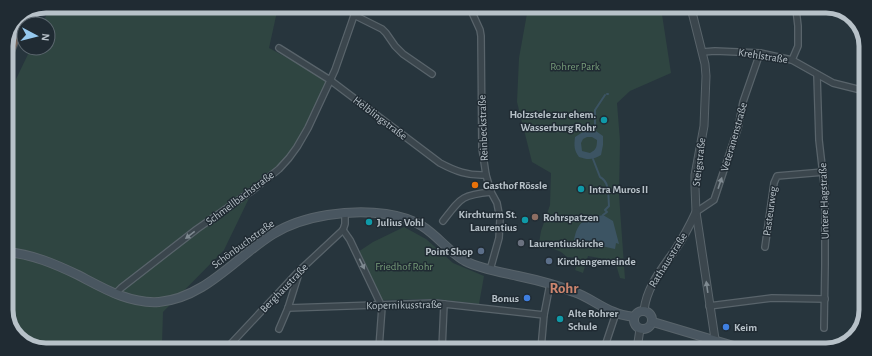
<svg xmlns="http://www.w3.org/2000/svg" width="872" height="356" viewBox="0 0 872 356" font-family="'Alegreya Sans',sans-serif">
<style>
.green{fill:#2f4541}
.water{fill:#3c5463;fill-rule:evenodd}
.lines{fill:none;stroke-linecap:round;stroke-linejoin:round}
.stream{stroke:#3c5463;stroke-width:2}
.minor-casing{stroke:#59646b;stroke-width:8}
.tertiary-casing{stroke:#59646b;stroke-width:9}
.secondary-casing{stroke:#59646b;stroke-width:10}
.motorway-casing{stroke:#465158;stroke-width:12}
.minor{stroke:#3b464d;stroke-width:5.5}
.tertiary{stroke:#3b464d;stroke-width:7}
.secondary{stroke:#495660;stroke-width:8}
.motorway{stroke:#736359;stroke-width:10}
.oneway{fill:#7f8a91}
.culture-dot{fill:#0f9aa8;stroke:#202b33;stroke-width:1.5}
.food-dot{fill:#e8710a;stroke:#202b33;stroke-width:1.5}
.education-dot{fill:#8d6e63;stroke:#202b33;stroke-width:1.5}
.worship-dot{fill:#6b7280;stroke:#202b33;stroke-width:1.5}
.service-dot{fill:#5c6f8a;stroke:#202b33;stroke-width:1.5}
.shop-dot{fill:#3f7fe0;stroke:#202b33;stroke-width:1.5}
.labels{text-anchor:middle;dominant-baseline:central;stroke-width:3;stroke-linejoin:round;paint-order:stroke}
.street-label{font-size:11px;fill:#b7c1c8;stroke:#202b33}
.park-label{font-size:11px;fill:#779c79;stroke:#202b33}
.poi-label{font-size:11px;font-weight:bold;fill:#b7c1c8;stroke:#202b33;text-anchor:start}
.district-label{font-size:15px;font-weight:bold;fill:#cc856e;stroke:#202b33}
.rim{fill:none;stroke:#b7c1c8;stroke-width:5}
</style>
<rect width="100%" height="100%" fill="#27353d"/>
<!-- green -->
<g class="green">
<path d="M51 6 278 7 269 48 299 64 324 80H330L308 128 289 158 253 190 224 250 163 312 162 344 164 348 31 347 14 334 6 313V100L31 48H48V24H42Z"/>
<path d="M528 8H661L671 73 630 91 617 103 620 141 619 195 625 279 620 278 615 261 588 256 583 273 575 270 579 258 567 257 561 252 539 243 541 231 550 205 551 173 532 162 517 102 519 58Z"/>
<path d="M404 227 426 239 453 263 484 276 479 304 436 299 382 300 358 252 373 242Z"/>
</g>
<!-- water -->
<g class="water">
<path d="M593 129 603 136V145L601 155C593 160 588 160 579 157 574 150 574 146 575 137L583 132ZM587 137H592L597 140C597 147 596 150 590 153L582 151 581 143 583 139Z"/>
<path d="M603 215 613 221 619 244 616 243 615 249 574 240C578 220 585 219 603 215Z"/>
</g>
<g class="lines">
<!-- stream -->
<g class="stream">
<path d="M607 94H608"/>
<path d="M594 129 595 124V110L605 95"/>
<path d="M593 159 600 177C610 182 608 196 609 206L605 210 607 212 603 215"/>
</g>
<!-- minor casing -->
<g class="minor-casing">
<g id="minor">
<path d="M470 8 480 30 481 36 482 148 486 175 491 192 497 203 500 219 499 238 490 270"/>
<path d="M354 15 382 29 386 33 395 46 403 54 432 74"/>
<path d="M279 48 330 80 440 163C455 171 468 176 486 175"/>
<path d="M702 52 715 51 760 53 792 60 833 83 865 91"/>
<path d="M792 60 798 46V26L796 9"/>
<path d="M817 75 819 140 825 192V265L824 328"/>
<path d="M696 212 714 200 738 128 743 102 760 53"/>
<path d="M443 221C461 198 461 195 491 192"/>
<path d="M343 230 350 240 382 307 379 348"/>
<path d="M343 230 345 224V214"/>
<path d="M765 247 774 183 777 176 824 172"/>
<path d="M115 294 121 288 197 229 253 190 279 169 289 158 297 147 308 128 335 70 357 7"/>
<path d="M709 306 772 298 825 299"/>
<path d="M288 308 435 303 544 315"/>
<path d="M279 329 288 308 299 273"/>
<path d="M227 348 299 271 343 230"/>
<path d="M442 349 444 304"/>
<path d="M541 349 544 315 550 284"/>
<path d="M604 349 616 313"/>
</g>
</g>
<!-- tertiary casing -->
<g class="tertiary-casing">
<g id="tertiary">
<path d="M691 8 705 64 706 76 704 126 695 175V187L696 212 715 339"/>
<path d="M644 310C647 286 662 269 675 250 683 238 690 225 696 212"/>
<path d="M637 349 640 329"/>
</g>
</g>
<!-- secondary casing -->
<g class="secondary-casing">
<g id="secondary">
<path d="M6 252C32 254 55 264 78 275 103 288 129 304 159 302 205 298 236 257 273 234 303 215 351 209 386 214 399 216 411 219 422 226 438 236 449 252 465 261 481 269 500 272 518 276 537 280 556 285 574 292 589 297 600 307 614 312 620 315 627 316 634 317"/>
<circle cx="643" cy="320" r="9"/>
<path d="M653 322 747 350"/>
</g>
</g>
<!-- motorway casing -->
<g class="motorway-casing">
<path id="motorway" d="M6 58 25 15"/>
</g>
<!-- minor -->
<use href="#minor" class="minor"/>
<!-- tertiary -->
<use href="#tertiary" class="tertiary"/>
<!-- secondary -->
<use href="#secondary" class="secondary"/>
<!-- motorway -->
<use href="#motorway" class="motorway"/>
</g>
<!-- one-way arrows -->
<defs><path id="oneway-solid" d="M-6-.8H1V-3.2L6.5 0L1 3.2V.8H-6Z"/></defs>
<g class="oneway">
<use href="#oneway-solid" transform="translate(720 183) rotate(-71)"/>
<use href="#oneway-solid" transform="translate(190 235) rotate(142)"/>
<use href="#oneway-solid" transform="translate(362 264) rotate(64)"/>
<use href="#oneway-solid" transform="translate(707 287) rotate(-98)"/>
</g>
<!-- markers -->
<g class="culture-dot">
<circle cx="604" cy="120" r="4"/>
<circle cx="581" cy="189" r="4"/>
<circle cx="525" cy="220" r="4"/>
<circle cx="369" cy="222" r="4"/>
<circle cx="560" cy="319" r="4"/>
</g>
<circle class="food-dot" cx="475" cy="185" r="4"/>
<circle class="education-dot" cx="535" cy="217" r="4"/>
<circle class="worship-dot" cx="521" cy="243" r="4"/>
<g class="service-dot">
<circle cx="481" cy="251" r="4"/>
<circle cx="549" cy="261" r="4"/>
</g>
<g class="shop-dot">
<circle cx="527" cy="298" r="4"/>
<circle cx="726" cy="327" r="4"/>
</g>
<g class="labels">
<!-- street labels -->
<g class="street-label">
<text transform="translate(763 56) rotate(9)">Krehlstraße</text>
<text transform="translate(380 118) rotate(37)">Helblingstraße</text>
<text transform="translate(483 128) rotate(-92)">Reinbeckstraße</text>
<text transform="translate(734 137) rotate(-74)">Veteranenstraße</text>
<text transform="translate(699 162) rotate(-83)">Steigstraße</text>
<text transform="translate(240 198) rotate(-37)">Schmellbachstraße</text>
<text transform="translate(824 201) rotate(-92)">Untere Hagstraße</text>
<text transform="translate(770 211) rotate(-82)">Pasteurweg</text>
<text transform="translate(243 244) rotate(-36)">Schönbuchstraße</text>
<text transform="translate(668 260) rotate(-58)">Rathausstraße</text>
<text transform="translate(284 288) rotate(-46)">Berghaustraße</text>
<text transform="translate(404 305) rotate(-1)">Kopernikusstraße</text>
</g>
<!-- park labels -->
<g class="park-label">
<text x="575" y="66">Rohrer Park</text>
<text x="404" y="266">Friedhof Rohr</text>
</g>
<!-- poi labels -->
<g class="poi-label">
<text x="596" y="114" text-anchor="end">Holzstele zur ehem.<tspan x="596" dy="13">Wasserburg Rohr</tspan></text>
<text x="483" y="185">Gasthof Rössle</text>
<text x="589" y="189">Intra Muros II</text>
<text x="517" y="214" text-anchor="end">Kirchturm St.<tspan x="517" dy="13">Laurentius</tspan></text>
<text x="543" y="217">Rohrspatzen</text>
<text x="377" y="222">Julius Vohl</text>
<text x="529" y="243">Laurentiuskirche</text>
<text x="473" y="251" text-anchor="end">Point Shop</text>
<text x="557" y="261">Kirchengemeinde</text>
<text x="519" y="298" text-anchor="end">Bonus</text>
<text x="568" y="313">Alte Rohrer<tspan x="568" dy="13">Schule</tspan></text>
<text x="734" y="327">Keim</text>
</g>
<!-- district labels -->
<g class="district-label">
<text x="564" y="288">Rohr</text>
</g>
</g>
<!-- crop -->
<path d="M0 0H872V356H0ZM46 13H826A33 33 0 0 1 859 46V310A33 33 0 0 1 826 343H46A33 33 0 0 1 13 310V46A33 33 0 0 1 46 13Z" fill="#202b33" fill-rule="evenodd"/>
<path class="rim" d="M46 13H826A33 33 0 0 1 859 46V310A33 33 0 0 1 826 343H46A33 33 0 0 1 13 310V46A33 33 0 0 1 46 13Z"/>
<!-- north arrow -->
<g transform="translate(36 36) rotate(97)"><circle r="19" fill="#202b33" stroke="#5c676f"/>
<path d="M0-3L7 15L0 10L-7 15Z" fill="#95c9ef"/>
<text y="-6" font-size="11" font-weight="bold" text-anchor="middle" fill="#b7c1c8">N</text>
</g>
</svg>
